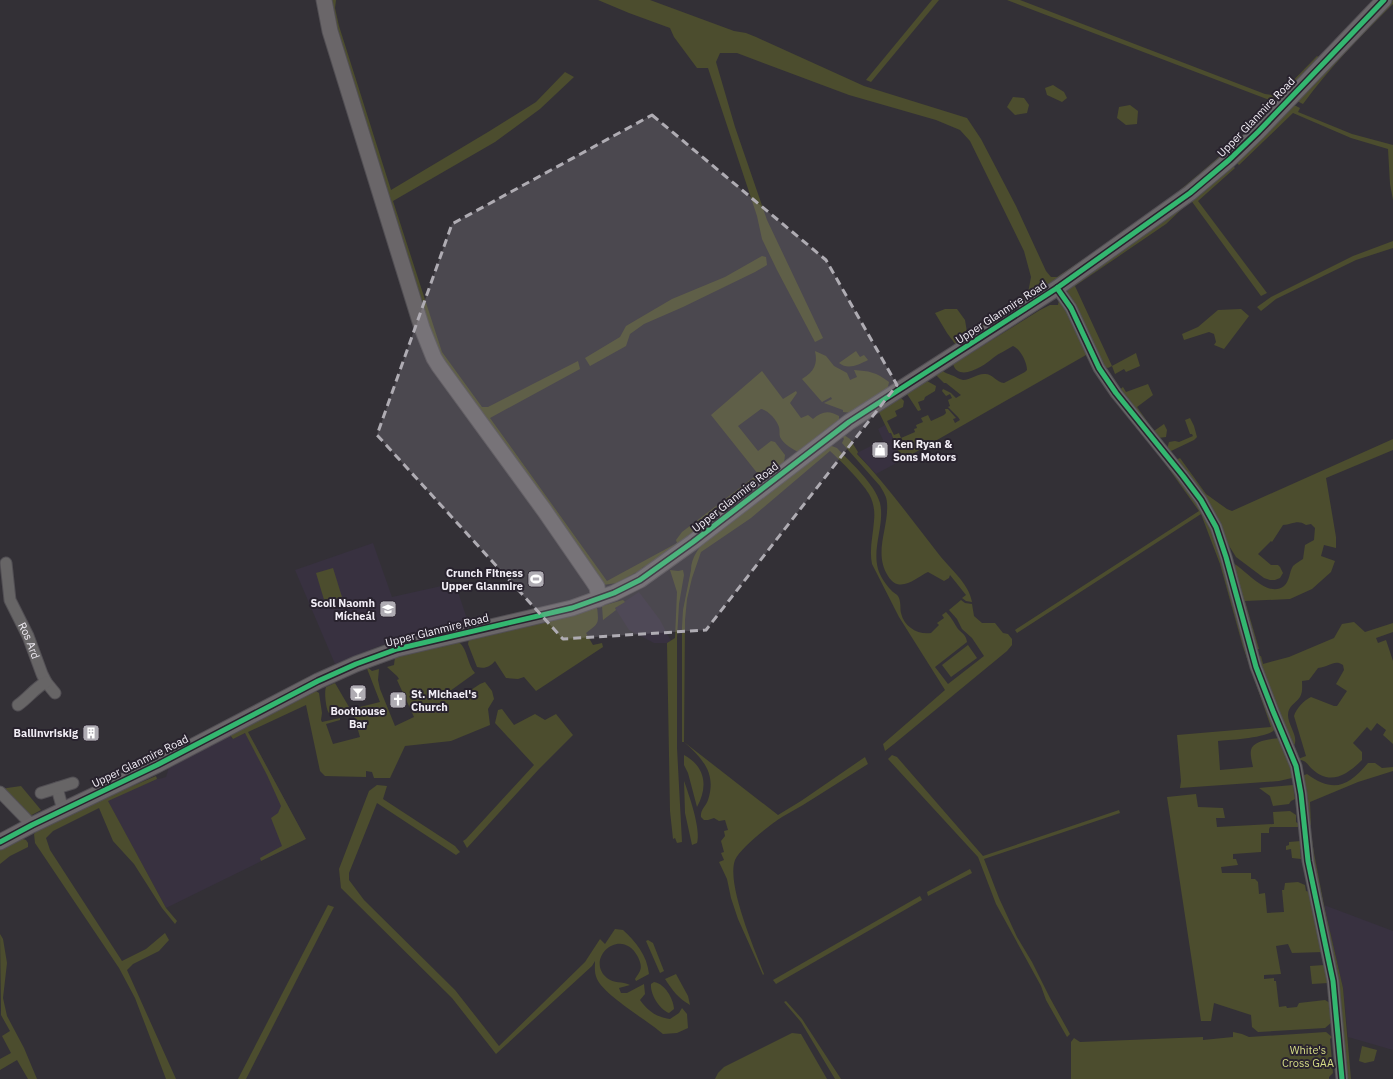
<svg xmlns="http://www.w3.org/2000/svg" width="1393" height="1079" viewBox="0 0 1393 1079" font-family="'IBM Plex Sans',sans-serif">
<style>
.built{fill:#383140}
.green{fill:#4c4d2e}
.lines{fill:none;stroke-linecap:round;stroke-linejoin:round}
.street-casing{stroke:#524f54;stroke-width:13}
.secondary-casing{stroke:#524f54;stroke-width:17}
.street{stroke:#676566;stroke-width:11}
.secondary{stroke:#6a6669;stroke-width:15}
.cycleway-casing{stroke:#29232e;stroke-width:8}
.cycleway{stroke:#33b770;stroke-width:5}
.marked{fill:#afacb3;fill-opacity:0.2;stroke:#afacb3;stroke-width:3;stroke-dasharray:8 5;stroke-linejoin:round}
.labels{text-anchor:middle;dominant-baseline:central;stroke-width:4;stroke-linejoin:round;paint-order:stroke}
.street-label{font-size:11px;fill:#f2eef6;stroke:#29232e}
.poi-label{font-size:11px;font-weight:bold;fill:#f2eef6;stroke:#29232e;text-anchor:end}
.park-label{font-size:11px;fill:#d7dd86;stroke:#29232e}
</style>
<rect width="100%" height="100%" fill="#333036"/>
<!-- built -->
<g class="built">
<path d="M885 425 889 433H891L902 460 876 474 857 453 873 445 875 448 881 445 879 442 883 440 878 429Z"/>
<path d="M373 543 392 597 455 583 468 622 407 635 335 664 295 570Z"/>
<path d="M639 592 660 620 671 641 667 643H654L629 630 615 608Z"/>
<path d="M248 732 306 839 166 908 107 800 157 779H159L166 777 169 767 230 735 232 739Z"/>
<path d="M1324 905 1393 931V1050L1348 1037 1343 988Z"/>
</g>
<!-- green -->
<g class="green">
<path d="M328 0H336L335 8 339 26 391 190 488 132 536 102 565 72 574 77 540 109 495 142 393 201 442 352 482 407H488L578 361 580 369 490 418 607 581 677 543 676 540 682 532 758 474 711 415 762 371 783 399 796 391 797 393 790 403 801 418 808 415 813 419C822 411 829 410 839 416V424L800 453C793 449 784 445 780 437 779 434 780 430 779 427 777 420 768 410 761 409L738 426 758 451 771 441 775 442 785 455 784 463 786 465 646 567 645 566 642 568V569L617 583 603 585 438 356Z"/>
<path d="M598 0H650L734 31 746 33 756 37 864 86 967 118 981 139 1016 206 1046 271 1051 277H1057L1121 234 1172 197 1175 199 1124 237 956 345 947 333 935 313 945 309H957L965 320 967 332 1028 293 1031 277 1024 251 970 141 960 130 936 120 849 95 737 53H720L716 62 735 127 767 220 823 338 815 342 777 270 762 239 757 216 708 68H697L674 37 670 28 629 13Z"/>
<path d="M932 0H939L871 82 866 80Z"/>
<path d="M1007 0H1020L1265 94 1273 95 1282 92 1317 56 1320 58 1265 118 1180 196 1178 192C1193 179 1270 116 1272 101Z"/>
<path d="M1393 0V4C1361 36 1329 68 1303 104L1297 101 1369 23Z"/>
<path d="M1053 85 1064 92 1067 98 1062 102 1047 95 1045 88Z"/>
<path d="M1013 97 1024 98 1029 105 1027 113 1015 115 1007 107Z"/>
<path d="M1130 105 1138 111 1137 124 1126 125 1117 118 1119 107Z"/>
<path d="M1294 105 1300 108 1298 112 1352 134 1393 145V200L1390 184 1388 149 1351 138 1293 113 1239 165 1236 162Z"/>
<path d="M1232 165 1235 168 1198 201 1267 293 1261 296 1190 199Z"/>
<path d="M1183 204 1185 206 1166 224 1075 286 1112 366 1136 353 1140 366 1126 372 1124 369 1115 374 1112 366 1108 368 1102 366 1067 294 1068 287Z"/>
<path d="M1393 241V248L1356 260 1276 299 1261 311 1257 307 1271 297 1353 256Z"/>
<path d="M762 256 766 257 767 265 755 272 683 307 644 324 630 334 626 346 590 366 585 358 620 337 626 326 672 299 725 277Z"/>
<path d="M1059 300 1065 306 1149 442 1108 391 1086 355 902 460 891 433H889L878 410 899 397 901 398 904 401 903 407 895 411 897 416 887 421 894 435 899 433 901 438 915 432 914 429 917 428 916 425 923 422 921 418 928 415 931 421 944 415 946 413 945 409H948L956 418 953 419 955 423 960 420 958 417 948 407 950 406 948 400 952 398 950 394 946 396 942 391 943 389 951 393 956 398 961 395 946 383H944L936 375 943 371C946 374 948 373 951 375 955 376 958 379 963 380 971 380 976 374 984 374 992 373 996 382 1004 383L1025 372 1027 370C1027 362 1020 349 1013 346 1007 350 999 353 993 358 985 365 959 383 953 364L1040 310 1050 305H1058Z"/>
<path d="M1241 309 1249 316 1224 349 1214 345 1216 342 1214 334 1209 332 1184 340 1182 334 1198 327 1218 310Z"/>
<path d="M815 351 826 356 834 366 847 373 850 380 857 377 854 370C869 371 876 372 889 382L888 387 885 391 852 413 843 412V410L824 403 832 399 831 397 822 402 802 379C814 372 818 364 815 351Z"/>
<path d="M856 351 860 357 864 355 868 360C858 365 848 370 839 363Z"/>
<path d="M927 381 936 386 935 391 925 397 924 400 918 402 921 410 918 411 907 394Z"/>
<path d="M1148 384 1153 395 1137 407 1154 431 1164 424 1167 430 1166 437 1158 438 1118 391 1123 387 1126 392Z"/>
<path d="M1190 418 1194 426 1197 437 1194 440 1169 452 1167 449 1169 442 1175 441 1179 442 1193 436 1192 434H1190L1185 420Z"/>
<path d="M842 435H844L850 439 858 452 857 454C886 484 911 519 937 552 948 567 969 583 972 602L966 601 962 598 966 595 950 575 949 578 944 581 928 572C919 576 908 587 897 584 893 583 890 579 888 576 873 552 889 528 887 503 887 497 883 491 880 486L842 443 844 439Z"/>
<path d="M1393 439V450L1326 478 1336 537V548L1324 545 1321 556 1335 561 1331 572 1312 589 1290 599 1245 601 1259 649 1255 650 1233 563C1246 570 1268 599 1284 586 1290 581 1289 572 1293 566 1296 563 1300 561 1303 559L1305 545 1314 540 1315 528 1311 524 1306 525C1297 519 1292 525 1283 525L1272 542 1271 541 1258 554 1271 565H1278L1280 567 1283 573 1280 578 1275 580H1270L1264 578 1236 557 1176 460 1180 458 1206 494 1227 509 1232 511Z"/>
<path d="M829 445 837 448C850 462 875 484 880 503 885 524 872 547 878 569 880 576 886 585 891 590 893 593 898 594 899 598 901 603 900 609 901 613 904 627 918 635 931 633L939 625 937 623 944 618 942 615 946 612C952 618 954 623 958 629 963 634 966 635 967 642L935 667 948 684 984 656 972 638 962 629 957 619 949 610 961 600 965 603 972 604 974 616 982 623H995L1003 633 1008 634 1012 639V645L1007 651 894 744 885 751 883 744 945 690 899 617 872 564C869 549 873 536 874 521 875 512 874 503 869 494 862 482 841 461 830 451L751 518 701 552 692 578 687 599 685 620 684 742 778 815 801 801 865 757 868 764C846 778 825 791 803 805 796 809 789 813 782 817 771 824 740 848 735 860 726 884 755 950 764 974L763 975 738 919 731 898 727 879 719 862 724 860 721 853 724 852 721 841 725 836 724 831 728 830 725 820 719 821 714 818 708 820H704L701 817C700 810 706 806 708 800 717 773 702 758 684 742H682V627L683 610 691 570C691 557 700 546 708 538Z"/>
<path d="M1155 447 1192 494 1215 534 1275 729C1270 738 1229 740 1218 741L1220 770 1253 767C1252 762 1250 755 1251 750 1253 740 1272 739 1280 738L1289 757 1293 775 1292 778 1279 781 1180 788 1181 781 1177 735 1271 727 1243 647 1220 564 1201 514 1017 633 1015 630 1199 511 1154 448Z"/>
<path d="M333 568 342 597 325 603 316 573Z"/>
<path d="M670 570 678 571 683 570 684 575 679 604 677 638V748L682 842 677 843 675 838 673 839 670 811 667 643 675 638 677 592Z"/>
<path d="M623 600 625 602 615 608 616 610 603 620 602 606Z"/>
<path d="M597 607C599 624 599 623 586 633L593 645 602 643 603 647 536 691 524 677 518 679 506 678 495 661C490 667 485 669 477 667L468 644 469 639Z"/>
<path d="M1354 622 1365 632 1393 623V632L1376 638 1378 643 1386 640 1393 661V744L1383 735 1386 730 1377 723 1371 731 1367 727 1353 743 1362 752V760C1346 776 1329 786 1311 768 1307 764 1306 760 1299 760L1298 759 1306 756 1294 716C1296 709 1304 700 1311 697L1334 706H1337L1347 691 1336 684 1344 670 1343 665C1334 659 1330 667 1318 668L1309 680 1302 681C1302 686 1303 692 1300 697 1295 704 1288 706 1288 715 1288 726 1299 736 1294 746L1290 743 1257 657 1261 656 1263 664 1289 657 1334 638 1342 624Z"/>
<path d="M459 642C468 650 467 664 475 673L450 691 456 700 480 684 485 682 492 691 494 699 488 709 490 725 451 741 405 746 390 778H374L372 772 366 771V777L325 776 320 771 306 705 248 732 306 839 261 861 260 858 282 846 271 818 278 813 281 806 267 775 245 733 233 739 230 735 235 730 316 691 319 693 322 713 321 720 322 722 340 718V720L326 724 333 744 360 737 352 709 380 702 366 666 372 671 379 669 378 680 380 689 395 726 414 717 397 680 399 679 397 676 387 667 394 665 395 657Z"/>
<path d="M968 645 977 658 951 677 942 665Z"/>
<path d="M335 683 349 707 329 713C326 710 324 692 326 687Z"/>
<path d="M502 709 514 725 535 714 545 720 556 714 573 735 539 769 467 848 463 841 466 839 534 765 495 723 498 710Z"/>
<path d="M684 755C706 767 708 787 697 807L688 773 684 765Z"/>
<path d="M892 755 897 757 983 856 1119 810 1120 813 984 859 999 898 1017 937 1032 962 1050 998 1070 1034 1067 1037 1046 1000 1041 986 996 904 978 857 888 759Z"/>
<path d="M1368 763H1375L1382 768 1393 767V771L1358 782 1310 802 1311 825 1308 826 1307 791 1302 776 1307 774C1333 793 1348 787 1368 763Z"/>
<path d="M156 776 157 779 108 801 166 908 177 921 175 924 162 908 134 864 113 841 99 808 53 831 46 838 50 850 122 961 146 949 165 933 169 940 159 951 133 964 127 970 176 1079H166L135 998 119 968 35 843 34 834 38 829 121 789 128 788Z"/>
<path d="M684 781C689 795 701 829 697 843L692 845 685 813Z"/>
<path d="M377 785 387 786 383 799 455 846 460 852 456 855 377 803 349 873V880L364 900 455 990 499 1046 585 962 600 939 605 944 615 929 623 930C636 942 647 955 649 974L636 981 635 979C641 970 643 968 638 957 621 925 584 959 607 978 614 984 622 981 630 985L619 988 621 993H627L644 984 645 994 640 1000C648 1011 656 1017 670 1019L679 1013 682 1008 687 1014 688 1028 677 1033 663 1034C648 1021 604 995 597 979 594 972 595 967 595 961L592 966 496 1054 452 998 341 888 339 869 369 791Z"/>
<path d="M1293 785 1295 799 1291 801 1289 804 1273 806 1270 796 1259 788Z"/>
<path d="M21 786 41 810 28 817 0 789Z"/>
<path d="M1196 794 1198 807 1223 808 1225 818H1216L1217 827 1274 824 1273 812 1290 811 1296 815V822L1299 824 1298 827H1270L1269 829V833H1261V852L1233 854V859H1236L1238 865 1221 867 1222 873H1251V879H1255L1258 882 1259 894 1265 893 1267 913 1284 912 1282 890H1284L1285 883 1298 882 1305 885 1306 891 1310 892 1320 947H1322L1323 952 1292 953 1288 944 1276 946 1281 974 1264 975V979L1274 978V981H1276L1279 1007 1286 1006 1287 1008 1297 1007 1299 1003 1325 1000 1330 1003 1332 1022 1325 1028 1258 1032 1252 1027 1251 1015 1214 1003 1211 1021H1201L1167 797Z"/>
<path d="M1307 833H1311L1314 853 1324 905 1343 988 1351 1079H1349L1346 1076Z"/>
<path d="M20 838 26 840 28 843V847L10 856 0 864V848Z"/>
<path d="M1301 841 1302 848 1300 849 1301 859 1292 858 1291 849 1286 850V846L1289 845V842Z"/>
<path d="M970 869 972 873 928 896 927 892Z"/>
<path d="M920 896 922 900 776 984 773 980Z"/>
<path d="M328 905 334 907 246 1079H238Z"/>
<path d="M0 934 3 939 7 963 3 998 7 1016 24 1048 37 1079H28L17 1060 0 1070V1059L11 1053 2 1036 10 1031 1 1015V1011Z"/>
<path d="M648 940 653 943 664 971 660 973 646 941Z"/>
<path d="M1324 965 1328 983 1312 984 1310 966Z"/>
<path d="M676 974 688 996 690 1005C679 999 672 990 665 979Z"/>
<path d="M654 982C665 984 673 998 674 1009L669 1013C659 1009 650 994 651 984Z"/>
<path d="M786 1001 802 1019 841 1079H835L801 1022 784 1002Z"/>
<path d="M1233 1032 1242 1034 1249 1037 1326 1032 1332 1037 1330 1039 1333 1073 1329 1077V1079H1071V1042L1074 1038 1080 1042 1203 1037V1040L1233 1037Z"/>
<path d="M792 1033 801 1034 827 1079H715L718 1073 724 1067Z"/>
<path d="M1362 1046 1377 1050 1374 1061 1365 1063 1359 1061Z"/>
</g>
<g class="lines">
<!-- street casing -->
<g class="street-casing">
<g id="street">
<path d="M1057 288 1071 308 1099 368 1116 393 1183 476 1201 500 1216 527 1226 557 1256 667 1273 711 1296 766 1301 794 1308 861 1333 981 1342 1079"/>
<path id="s1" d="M6 563 10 600 28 636 42 674 46 682 55 693"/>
<path d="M18 705C28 698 35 688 46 682"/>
<path d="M57 788 63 810"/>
<path d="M0 792 32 825"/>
<path d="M41 793 73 783"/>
</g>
</g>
<!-- secondary casing -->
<g class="secondary-casing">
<g id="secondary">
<path d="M324 0 330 31 422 328 434 358 439 366 544 510 593 581 597 587 599 599"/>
<path d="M0 842 32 825 157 765 318 681 356 664 397 649 572 608 614 593 640 580 693 542 849 422 1057 288 1190 193 1229 160 1258 132 1384 0"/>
</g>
</g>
<!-- street -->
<use href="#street" class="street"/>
<!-- secondary -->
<use href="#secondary" class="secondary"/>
<!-- cycleway casing -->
<g class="cycleway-casing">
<g id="cycleway">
<path d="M1057 288 1071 308 1099 368 1116 393 1183 476 1201 500 1216 527 1226 557 1256 667 1273 711 1296 766 1301 794 1308 861 1333 981 1342 1079"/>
<path d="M0 842 32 825 157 765 318 681 356 664 397 649 572 608 614 593 640 580 693 542 849 422 1057 288 1190 193 1229 160 1258 132 1384 0"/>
</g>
</g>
<!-- cycleway -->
<use href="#cycleway" class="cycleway"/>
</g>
<!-- marked area -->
<path class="marked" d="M652 115 826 260 897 385 706 630 563 639 377 435 452 224Z"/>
<!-- icons -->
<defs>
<g id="shop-square" transform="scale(0.9)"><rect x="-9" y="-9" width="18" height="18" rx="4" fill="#afacb3" stroke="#29232e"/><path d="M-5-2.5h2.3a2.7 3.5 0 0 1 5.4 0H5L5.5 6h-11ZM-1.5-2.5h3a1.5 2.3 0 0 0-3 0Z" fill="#fff"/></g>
<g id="stadium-square" transform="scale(0.9)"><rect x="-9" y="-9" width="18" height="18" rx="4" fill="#afacb3" stroke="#29232e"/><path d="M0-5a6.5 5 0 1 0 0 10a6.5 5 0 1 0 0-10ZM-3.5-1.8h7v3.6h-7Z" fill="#fff"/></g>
<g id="school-square" transform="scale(0.9)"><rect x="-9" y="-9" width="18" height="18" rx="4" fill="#afacb3" stroke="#29232e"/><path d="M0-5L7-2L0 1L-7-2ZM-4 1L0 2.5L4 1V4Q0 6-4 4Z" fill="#fff"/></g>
<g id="bar-square" transform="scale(0.9)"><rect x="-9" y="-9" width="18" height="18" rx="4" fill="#afacb3" stroke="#29232e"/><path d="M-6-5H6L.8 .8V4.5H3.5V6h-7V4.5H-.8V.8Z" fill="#fff"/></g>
<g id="church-square" transform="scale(0.9)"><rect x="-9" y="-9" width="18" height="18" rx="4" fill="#afacb3" stroke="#29232e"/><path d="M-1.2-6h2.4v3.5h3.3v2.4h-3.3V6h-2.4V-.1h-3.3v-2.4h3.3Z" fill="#fff"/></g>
<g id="building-square" transform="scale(0.9)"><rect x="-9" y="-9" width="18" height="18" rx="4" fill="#afacb3" stroke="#29232e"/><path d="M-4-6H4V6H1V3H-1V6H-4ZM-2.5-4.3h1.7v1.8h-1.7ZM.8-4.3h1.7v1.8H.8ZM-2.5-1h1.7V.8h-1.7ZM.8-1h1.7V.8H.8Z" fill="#fff"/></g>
</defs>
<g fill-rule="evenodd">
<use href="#shop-square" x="880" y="450"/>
<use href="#stadium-square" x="536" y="579"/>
<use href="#school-square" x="388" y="609"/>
<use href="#bar-square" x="358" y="693"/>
<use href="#church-square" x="398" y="700"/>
<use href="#building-square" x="91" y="733"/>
</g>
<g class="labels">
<!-- street labels -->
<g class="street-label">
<text transform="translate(1256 117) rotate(-46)">Upper Glanmire Road</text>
<text transform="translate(1001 312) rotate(-33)">Upper Glanmire Road</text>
<text transform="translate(735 497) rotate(-38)">Upper Glanmire Road</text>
<text transform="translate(437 630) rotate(-14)">Upper Glanmire Road</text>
<text stroke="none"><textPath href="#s1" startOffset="82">Ros Ard</textPath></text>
<text transform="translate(140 761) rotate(-26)">Upper Glanmire Road</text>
</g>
<!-- poi labels -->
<g class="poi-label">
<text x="893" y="444" text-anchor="start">Ken Ryan &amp;<tspan x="893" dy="13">Sons Motors</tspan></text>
<text x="523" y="573">Crunch Fitness<tspan x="523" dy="13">Upper Glanmire</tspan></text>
<text x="375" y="603">Scoil Naomh<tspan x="375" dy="13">Mícheál</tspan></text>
<text x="411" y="694" text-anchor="start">St. Michael's<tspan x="411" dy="13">Church</tspan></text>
<text x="358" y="711" text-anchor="middle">Boothouse<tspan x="358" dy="13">Bar</tspan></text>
<text x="78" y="733">Ballinvriskig</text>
</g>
<!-- park labels -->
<g class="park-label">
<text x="1308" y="1050">White's<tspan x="1308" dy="13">Cross GAA</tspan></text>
</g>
</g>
</svg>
